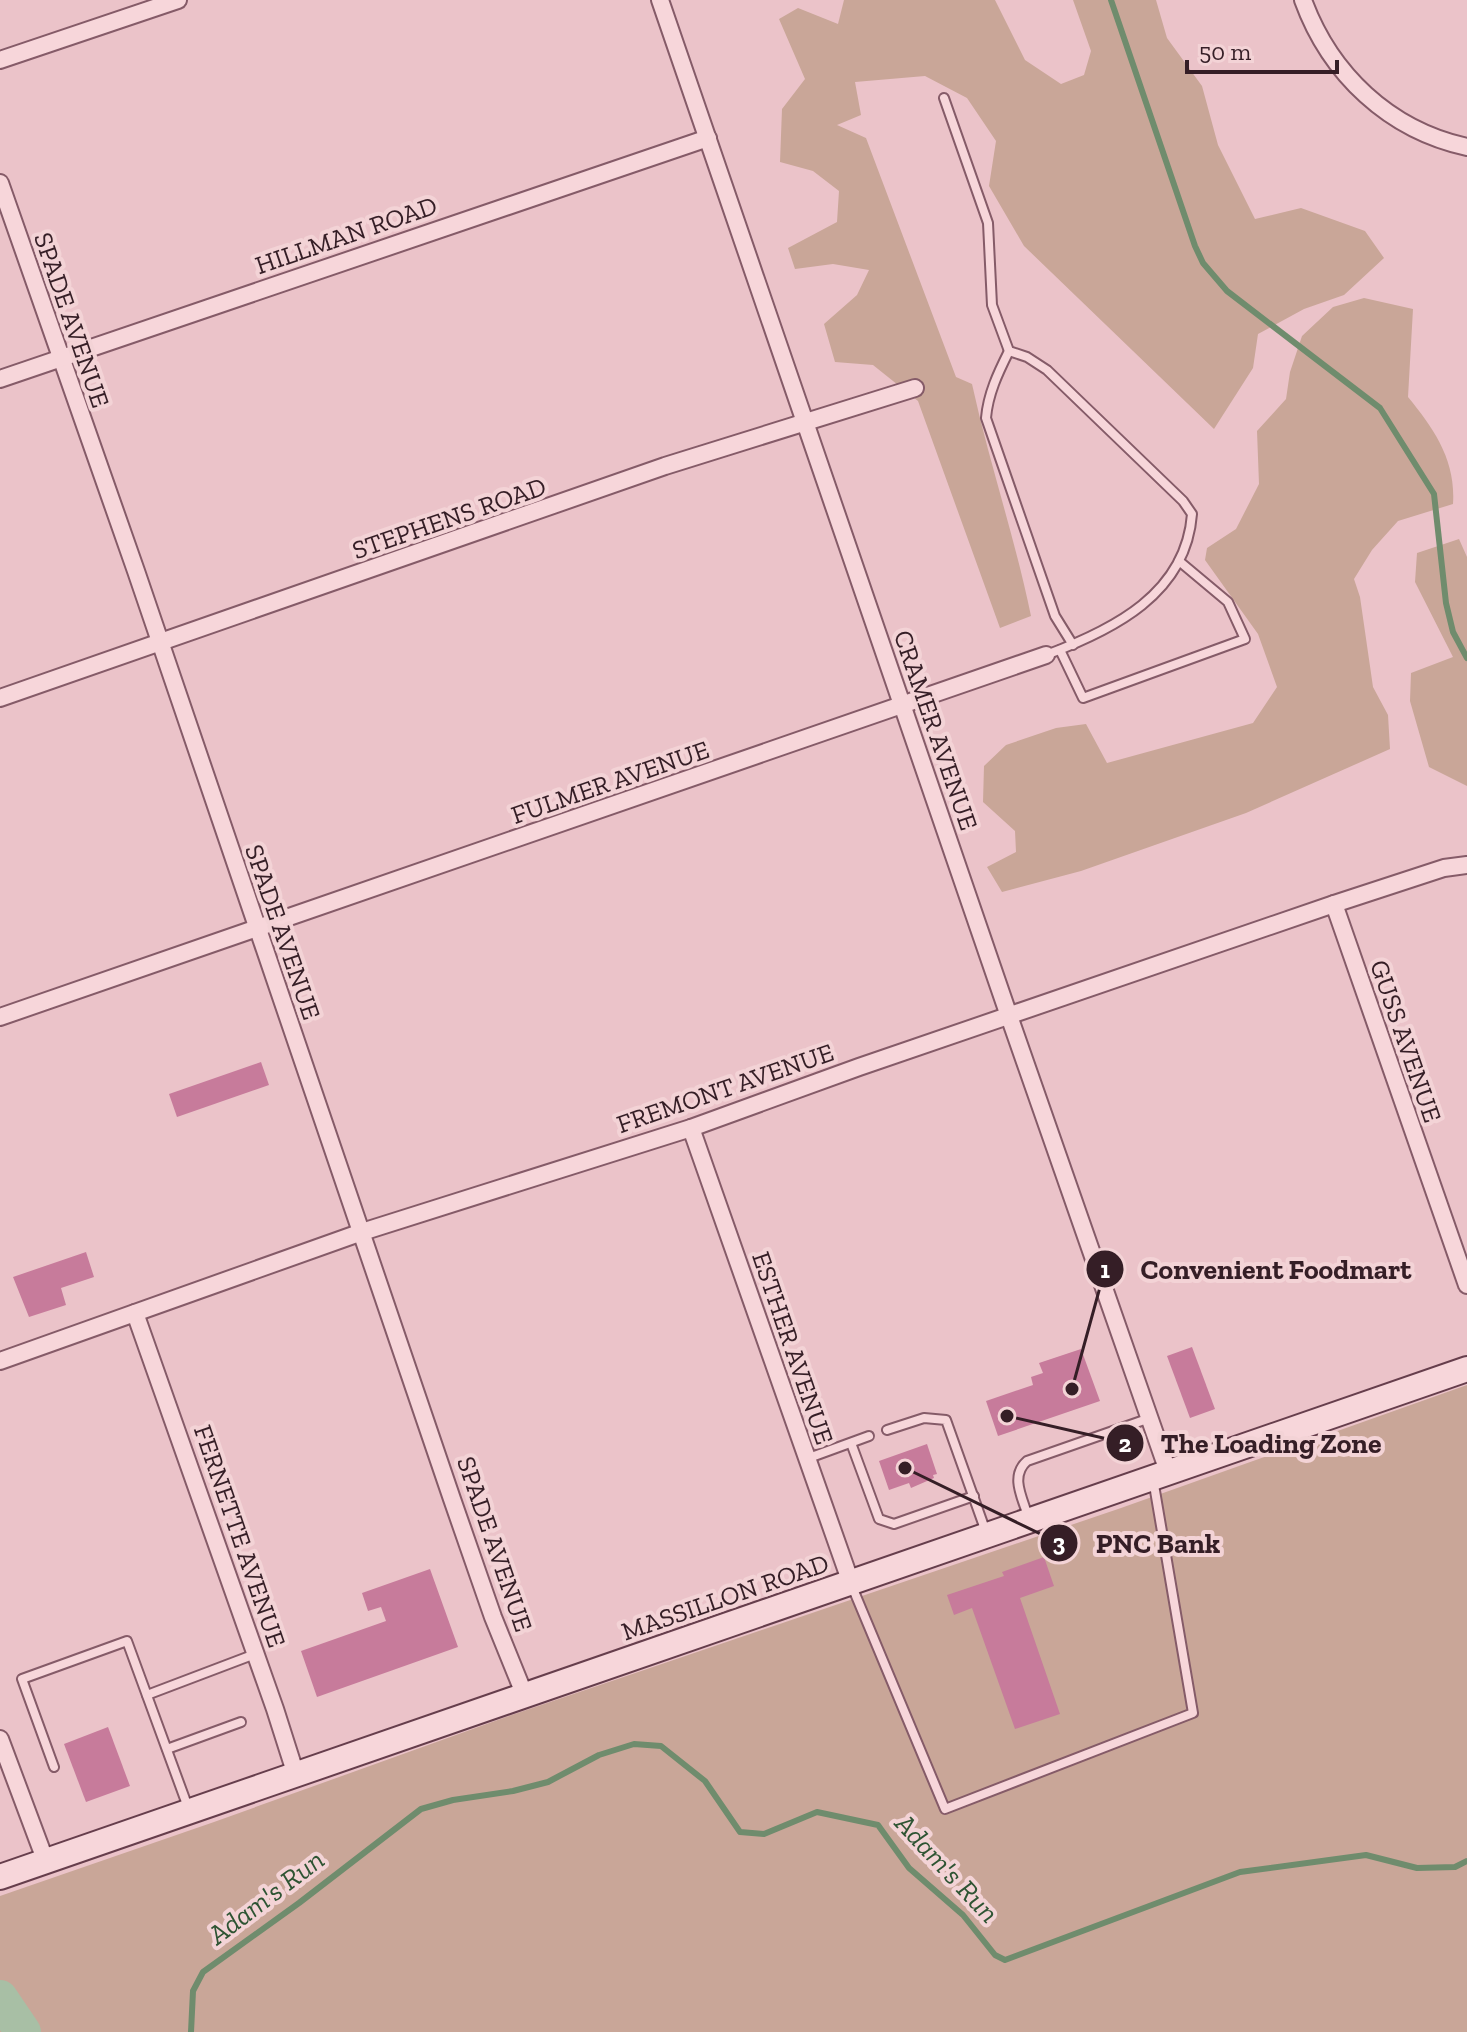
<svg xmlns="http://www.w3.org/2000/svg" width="1467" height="2032" viewBox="0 0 1467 2032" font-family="'Zilla Slab',serif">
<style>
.green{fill:#c9a698}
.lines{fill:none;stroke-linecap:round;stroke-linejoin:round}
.stream{stroke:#6f8c6d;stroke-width:6}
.river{stroke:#a8bfa5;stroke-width:36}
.building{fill:#c77b9b}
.lane-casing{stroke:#855b68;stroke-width:12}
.street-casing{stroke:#855b68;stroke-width:20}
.secondary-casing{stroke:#663e4c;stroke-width:28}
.lane{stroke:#f7d6da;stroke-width:8}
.street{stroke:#f7d6da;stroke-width:16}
.secondary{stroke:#f7d6da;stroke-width:24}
.labels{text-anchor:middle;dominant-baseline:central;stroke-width:8;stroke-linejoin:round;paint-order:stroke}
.street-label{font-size:26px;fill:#351e26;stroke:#f3d3d6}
.water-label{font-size:28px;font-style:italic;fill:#2e5433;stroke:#f3d3d6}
.leader{fill:none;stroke:#351e26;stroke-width:3}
.callout-dot{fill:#351e26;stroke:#f3d3d6;stroke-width:3}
.mark-label{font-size:24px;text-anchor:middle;font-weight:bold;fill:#fff}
.callout-label{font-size:28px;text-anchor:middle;font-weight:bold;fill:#351e26;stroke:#f3d3d6;stroke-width:8;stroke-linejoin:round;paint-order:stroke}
</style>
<rect width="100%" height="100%" fill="#ebc3c9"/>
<!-- green -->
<g class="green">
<path d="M844 0H995L1025 60 1061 84 1084 75 1091 51 1073 0H1156L1167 38 1202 86 1218 145 1255 219 1301 208 1365 231 1384 258 1344 295 1304 309 1258 334 1253 368 1214 429 1024 246 989 186 996 141 967 98 925 76 855 82 861 115 837 125 866 138 956 377 972 384C989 462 1015 538 1031 616L1000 628 918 401 873 365 835 362 824 324 857 295 869 270 833 264 795 269 788 248 837 222 839 191 813 171 780 162 782 109 805 79 779 19 798 8 838 24Z"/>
<path d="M1364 298 1413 309 1408 397C1434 429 1456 460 1453 504L1398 521 1372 550 1354 579 1360 597 1373 687 1388 715 1390 749 1246 813 1081 871 1002 892 987 867 1016 852 1015 831 983 802 984 766 1006 745 1056 728 1086 724 1107 763 1253 723 1277 687 1258 634 1205 560 1207 548 1236 529 1259 484 1257 431 1286 399 1290 372 1302 336 1333 307Z"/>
<path d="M1459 539 1467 557V786L1429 767 1410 701 1411 673 1453 657 1415 582 1417 553Z"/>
<path d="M1467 1385V2032H0V1896L214 1822 506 1717 1121 1508Z"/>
</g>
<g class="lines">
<!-- stream -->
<g class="stream">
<path d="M1111 0 1195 246 1203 263 1227 291 1380 408 1434 494 1446 603 1453 632 1467 658"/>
<path d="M191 2032 193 1991 203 1972 299 1903 421 1809 453 1800 513 1791 548 1782 599 1755 634 1744 661 1746 705 1781 740 1832 764 1834 817 1812 878 1825 909 1868 963 1915 995 1955 1005 1960 1240 1872 1366 1855 1417 1868 1455 1867 1467 1861"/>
</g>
<!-- river -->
<path class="river" d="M0 1998 23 2032"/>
</g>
<!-- building -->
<g class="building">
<path d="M261 1062 269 1085 177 1117 169 1094Z"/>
<path d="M86 1252 94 1277 61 1288 66 1305 29 1317 13 1277Z"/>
<path d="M1192 1347 1215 1409 1190 1418 1167 1356Z"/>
<path d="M1081 1349 1100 1401 998 1436 986 1401 1033 1385 1031 1377 1043 1373 1039 1363Z"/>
<path d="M927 1444 937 1474 933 1475 934 1478 911 1488 909 1483 889 1490 879 1461Z"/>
<path d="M1044 1557 1054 1586 1020 1598 1060 1714 1015 1729 972 1608 954 1615 947 1595 1004 1576 1002 1572Z"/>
<path d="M430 1569 458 1647 317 1697 301 1651 386 1621 381 1607 368 1611 362 1593Z"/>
<path d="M108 1727 130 1786 86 1802 64 1744Z"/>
</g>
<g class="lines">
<!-- lane casing -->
<g class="lane-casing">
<g id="lane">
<path d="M944 98 988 223 992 305 1009 351 1027 357 1047 370 1183 501 1192 514C1186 594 1113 630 1046 655"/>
<path d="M1009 351C998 373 988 394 986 418L1055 616 1073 645"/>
<path d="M1060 650 1083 698 1245 639 1228 602 1179 561"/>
<path d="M887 1430 924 1418 946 1420 986 1532"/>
<path d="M851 1443 879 1519 894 1524 974 1496"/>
<path d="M806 1459 869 1436"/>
<path d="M1028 1516C1022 1497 1010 1476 1027 1461L1150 1418"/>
<path d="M851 1584 945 1809 1193 1713 1153 1479"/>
<path d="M147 1695 255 1654"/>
<path d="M167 1749 241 1722"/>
<path d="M54 1767 22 1679 127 1641 189 1810"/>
</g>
</g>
<!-- street casing -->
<g class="street-casing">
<g id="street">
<path d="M660 0 1009 1016 1169 1474"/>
<path d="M1303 0C1330 74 1389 130 1467 147"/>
<path d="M0 60 178 0"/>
<path d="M0 183 136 571 452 1499 493 1617 525 1696"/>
<path d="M0 379 708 138"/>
<path d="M0 698 665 466 915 388"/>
<path d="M1334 904 1467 1285"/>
<path d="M0 1017 1046 655"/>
<path d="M691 1128 851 1583"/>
<path d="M135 1313 275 1709 296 1775"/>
<path d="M0 1361 362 1232 691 1128 859 1067 1334 904 1444 868 1467 865"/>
<path d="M0 1739 46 1862"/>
</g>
</g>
<!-- secondary casing -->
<g class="secondary-casing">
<path id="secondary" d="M0 1877 1467 1369"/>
</g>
<!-- lane -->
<use href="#lane" class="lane"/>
<!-- street -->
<use href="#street" class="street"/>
<!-- secondary -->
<use href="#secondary" class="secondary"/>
</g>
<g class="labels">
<!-- street labels -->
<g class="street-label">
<text transform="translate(346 235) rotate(-19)">HILLMAN ROAD</text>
<text transform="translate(72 320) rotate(71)">SPADE AVENUE</text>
<text transform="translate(449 518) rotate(-19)">STEPHENS ROAD</text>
<text transform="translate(936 730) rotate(71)">CRAMER AVENUE</text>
<text transform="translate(610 782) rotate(-19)">FULMER AVENUE</text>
<text transform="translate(283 932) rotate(71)">SPADE AVENUE</text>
<text transform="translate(1406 1041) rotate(71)">GUSS AVENUE</text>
<text transform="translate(725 1088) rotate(-19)">FREMONT AVENUE</text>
<text transform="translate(793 1348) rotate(71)">ESTHER AVENUE</text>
<text transform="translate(240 1536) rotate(71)">FERNETTE AVENUE</text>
<text transform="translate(495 1544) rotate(71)">SPADE AVENUE</text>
<text transform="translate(725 1597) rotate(-19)">MASSILLON ROAD</text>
</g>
<!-- water labels -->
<g class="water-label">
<text transform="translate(947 1868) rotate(47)">Adam's Run</text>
<text transform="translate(266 1897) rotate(-37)">Adam's Run</text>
</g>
</g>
<!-- callouts -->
<path class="leader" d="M1072 1389L1105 1269M1007 1416L1125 1443M905 1468L1059 1543"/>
<g class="callout-dot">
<circle cx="1072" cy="1389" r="8"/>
<circle cx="1007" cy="1416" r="8"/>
<circle cx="905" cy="1468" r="8"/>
<circle cx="1105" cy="1269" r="20"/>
<circle cx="1125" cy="1443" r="20"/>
<circle cx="1059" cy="1543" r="20"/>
</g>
<g class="mark-label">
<text x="1105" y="1278">1</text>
<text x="1125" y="1452">2</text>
<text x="1059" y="1551">3</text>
</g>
<g class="callout-label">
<text x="1276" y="1279">Convenient Foodmart</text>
<text x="1271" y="1453">The Loading Zone</text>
<text x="1158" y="1553">PNC Bank</text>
</g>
<!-- scale -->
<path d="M1187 60v12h150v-12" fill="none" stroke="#351e26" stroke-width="4"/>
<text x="1199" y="60" font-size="24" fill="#351e26" stroke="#f3d3d6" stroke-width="6" paint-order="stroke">50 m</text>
</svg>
